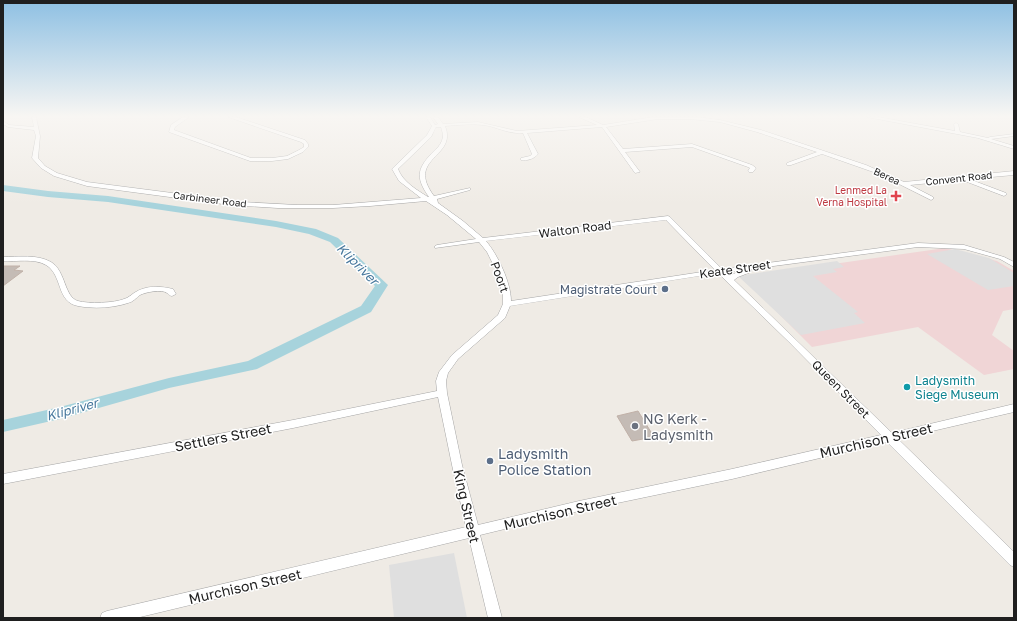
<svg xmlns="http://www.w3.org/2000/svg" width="1017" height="621" viewBox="0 0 1017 621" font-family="'Golos Text',sans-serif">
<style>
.commercial{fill:#f0d5d6}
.parking{fill:#dfdfdf}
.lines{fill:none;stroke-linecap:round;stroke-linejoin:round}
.river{fill:#a7d3dc;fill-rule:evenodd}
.building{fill:#c4bbb5;stroke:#c1b1a8}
.minor-casing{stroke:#a6a6a6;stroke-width:1}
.minor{fill:#fff;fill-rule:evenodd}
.health-dot{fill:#e0444e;stroke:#fff;stroke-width:1.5}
.service-dot{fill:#5c6f8a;stroke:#fff;stroke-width:1.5}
.culture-dot{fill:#0f9aa8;stroke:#fff;stroke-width:1.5}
.worship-dot{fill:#6b7280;stroke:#fff;stroke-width:1.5}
.labels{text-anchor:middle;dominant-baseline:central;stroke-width:3;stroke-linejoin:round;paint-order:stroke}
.far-street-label{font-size:10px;fill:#1f1f1f;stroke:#fff}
.far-health-label{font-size:10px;fill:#be3a42;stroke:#fff;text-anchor:end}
.street-label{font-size:12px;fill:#1f1f1f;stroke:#fff}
.service-label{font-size:12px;fill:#4e5e75;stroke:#fff;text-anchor:end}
.culture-label{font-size:12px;fill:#0d838f;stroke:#fff;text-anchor:start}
.water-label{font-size:13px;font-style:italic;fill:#47789d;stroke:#fff}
.near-worship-label{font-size:14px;fill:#5b616d;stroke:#fff;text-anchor:start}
.near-street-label{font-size:14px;fill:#1f1f1f;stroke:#fff}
.near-service-label{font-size:14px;fill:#4e5e75;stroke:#fff;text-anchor:start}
</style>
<rect width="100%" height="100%" fill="#efebe5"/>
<!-- commercial -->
<path class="commercial" d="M945 248 997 261 1014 271V309L1003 311 992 335 1014 351V369L984 375 918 327 812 347 742 277Z"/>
<!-- parking -->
<g class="parking">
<path d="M955 249 989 258 1014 273V286L988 290 927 254Z"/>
<path d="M837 261 844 267 833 269 837 272 813 276 858 312 854 313 865 323 801 335 738 276Z"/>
<path d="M454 553 467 618H394L389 565Z"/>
</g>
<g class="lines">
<!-- river -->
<path class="river" d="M3 185 48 191 108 196 276 221 316 229 338 238 388 285 371 312 257 369 169 388 60 419 3 432V420L60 407 169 378 248 361 361 306 375 286 330 242 309 234 276 227 108 202 48 197 3 191Z"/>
</g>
<!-- building -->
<g class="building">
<path d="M3 266H20L14 270 23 271 3 286Z"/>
<path d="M638 411 654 437 632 441 617 416Z"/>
</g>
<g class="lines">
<!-- minor casing -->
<g class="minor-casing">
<g id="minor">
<path d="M32 117H36L40 136 38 158 45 166 57 173 87 182 242 202 297 205H333L421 198 399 181 392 169 427 135 432 126 426 117H430L435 125 438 124 433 117H438L443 124 478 122 517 131 597 125 579 117H586L603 125 653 117H697L720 120 761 130 866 165 904 182 1014 171V175L969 179 1006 193 1007 194 1004 196 962 180 910 185 933 197V199L931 200 879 174 822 154 791 165H787V163L817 152 757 132 720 122 690 119H658L606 127 623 149 692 144 752 165 756 168 753 172H749L748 171 750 168 748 167 692 147 625 152 640 172 635 173 602 127 527 133 538 154C534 159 527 161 521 160V158L530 156 532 154 523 133C510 134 501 129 489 126 474 123 459 125 445 126 458 158 405 157 434 196L470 188V190L437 199 438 203 463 221 483 238 668 216 670 217 722 269 918 243 964 245 1004 257 1014 262V267L1000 259 964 249 918 247 751 269V272L738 277 734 280 892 433 1014 404V412L898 439 1014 552V567L1010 565 887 442 732 479 579 511 480 535 502 618H488L469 538 136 618H100L102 613 107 611 466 527 452 465 438 397 293 428 3 484V474L293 420 437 391 436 381 439 372 452 355 498 315 503 304V296L494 266 487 252 479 242 435 248V246L437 245 476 239 447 215 426 201 370 206 333 208H278L230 205 87 186 54 176 41 168 32 158 36 136 34 130 8 127 3 124V121L9 125 34 127ZM436 127H441C442 130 443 134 443 137 442 142 439 147 435 150 418 167 414 176 429 197H428C417 190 403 182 398 169L431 137ZM666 220 715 270 511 301C511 283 498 255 486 241ZM740 271 729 276 726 272ZM718 273 789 342 881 435 732 469 579 501 478 525 462 465 447 393 446 381 448 373 458 359 505 318 510 306Z"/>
<path d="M183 117H189L175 127 174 130 251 158H272L287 156 299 150 304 147V144L301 142 228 117H236L305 140 308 144V147L303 152 288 159 272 161H250L169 132 171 125Z"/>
<path d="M867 117H878L955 131 954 124 956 123 958 124 960 132 988 138 990 137 1014 134V136L991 139 1014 146V149L978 138Z"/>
<path d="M3 257C18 257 37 254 51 262 66 271 64 297 78 301 88 304 115 303 124 299 128 298 131 295 134 293 146 285 160 286 173 289L176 294 172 296C170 296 169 294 167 293 162 289 146 292 140 295 136 298 133 302 128 303 113 308 93 309 78 306 56 302 63 275 46 265 34 258 16 262 3 261Z"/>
</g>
</g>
<!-- minor -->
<use href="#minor" class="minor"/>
</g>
<!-- sky -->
<linearGradient id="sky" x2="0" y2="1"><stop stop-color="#8ec0e3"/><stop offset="0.57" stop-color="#f8f6f3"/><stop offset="1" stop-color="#f8f6f3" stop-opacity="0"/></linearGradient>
<rect width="1017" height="204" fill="url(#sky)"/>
<!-- markers -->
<path class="health-dot" d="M894 190h4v4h4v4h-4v4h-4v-4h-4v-4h4z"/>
<g class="service-dot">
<circle cx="665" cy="289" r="4"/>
<circle cx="490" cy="461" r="4"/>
</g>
<circle class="culture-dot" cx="907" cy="387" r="4"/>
<circle class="worship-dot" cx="635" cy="426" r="4"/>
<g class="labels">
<!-- far-street labels -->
<g class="far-street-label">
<text transform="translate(887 176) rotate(25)">Berea</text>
<text transform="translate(959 178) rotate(-6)">Convent Road</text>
<text transform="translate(210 199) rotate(7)">Carbineer Road</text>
</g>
<!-- far-health labels -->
<g class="far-health-label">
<text x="887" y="190">Lenmed La<tspan x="887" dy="12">Verna Hospital</tspan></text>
</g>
<!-- street labels -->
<g class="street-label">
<text transform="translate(575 229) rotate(-7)">Walton Road</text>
<text transform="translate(735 269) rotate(-8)">Keate Street</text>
<text transform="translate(500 277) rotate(70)">Poort</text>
<text transform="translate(841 389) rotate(45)">Queen Street</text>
</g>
<!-- service labels -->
<g class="service-label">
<text x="657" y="289">Magistrate Court</text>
</g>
<!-- culture labels -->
<g class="culture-label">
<text x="915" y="380">Ladysmith<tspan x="915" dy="14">Siege Museum</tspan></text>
</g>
<!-- water labels -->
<g class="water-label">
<text transform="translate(358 264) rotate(45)">Klipriver</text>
<text transform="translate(72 409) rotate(-15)">Klipriver</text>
</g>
<!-- near-worship labels -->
<g class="near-worship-label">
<text x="643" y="418">NG Kerk -<tspan x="643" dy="16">Ladysmith</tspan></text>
</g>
<!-- near-street labels -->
<g class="near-street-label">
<text transform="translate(223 437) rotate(-11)">Settlers Street</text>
<text transform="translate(876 440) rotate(-13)">Murchison Street</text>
<text transform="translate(467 506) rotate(77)">King Street</text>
<text transform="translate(560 512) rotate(-13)">Murchison Street</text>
<text transform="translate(245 586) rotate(-13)">Murchison Street</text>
</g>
<!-- near-service labels -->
<g class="near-service-label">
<text x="498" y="453">Ladysmith<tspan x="498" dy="16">Police Station</tspan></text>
</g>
</g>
<!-- border -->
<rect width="1017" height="621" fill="none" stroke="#1f1f1f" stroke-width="8"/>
</svg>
